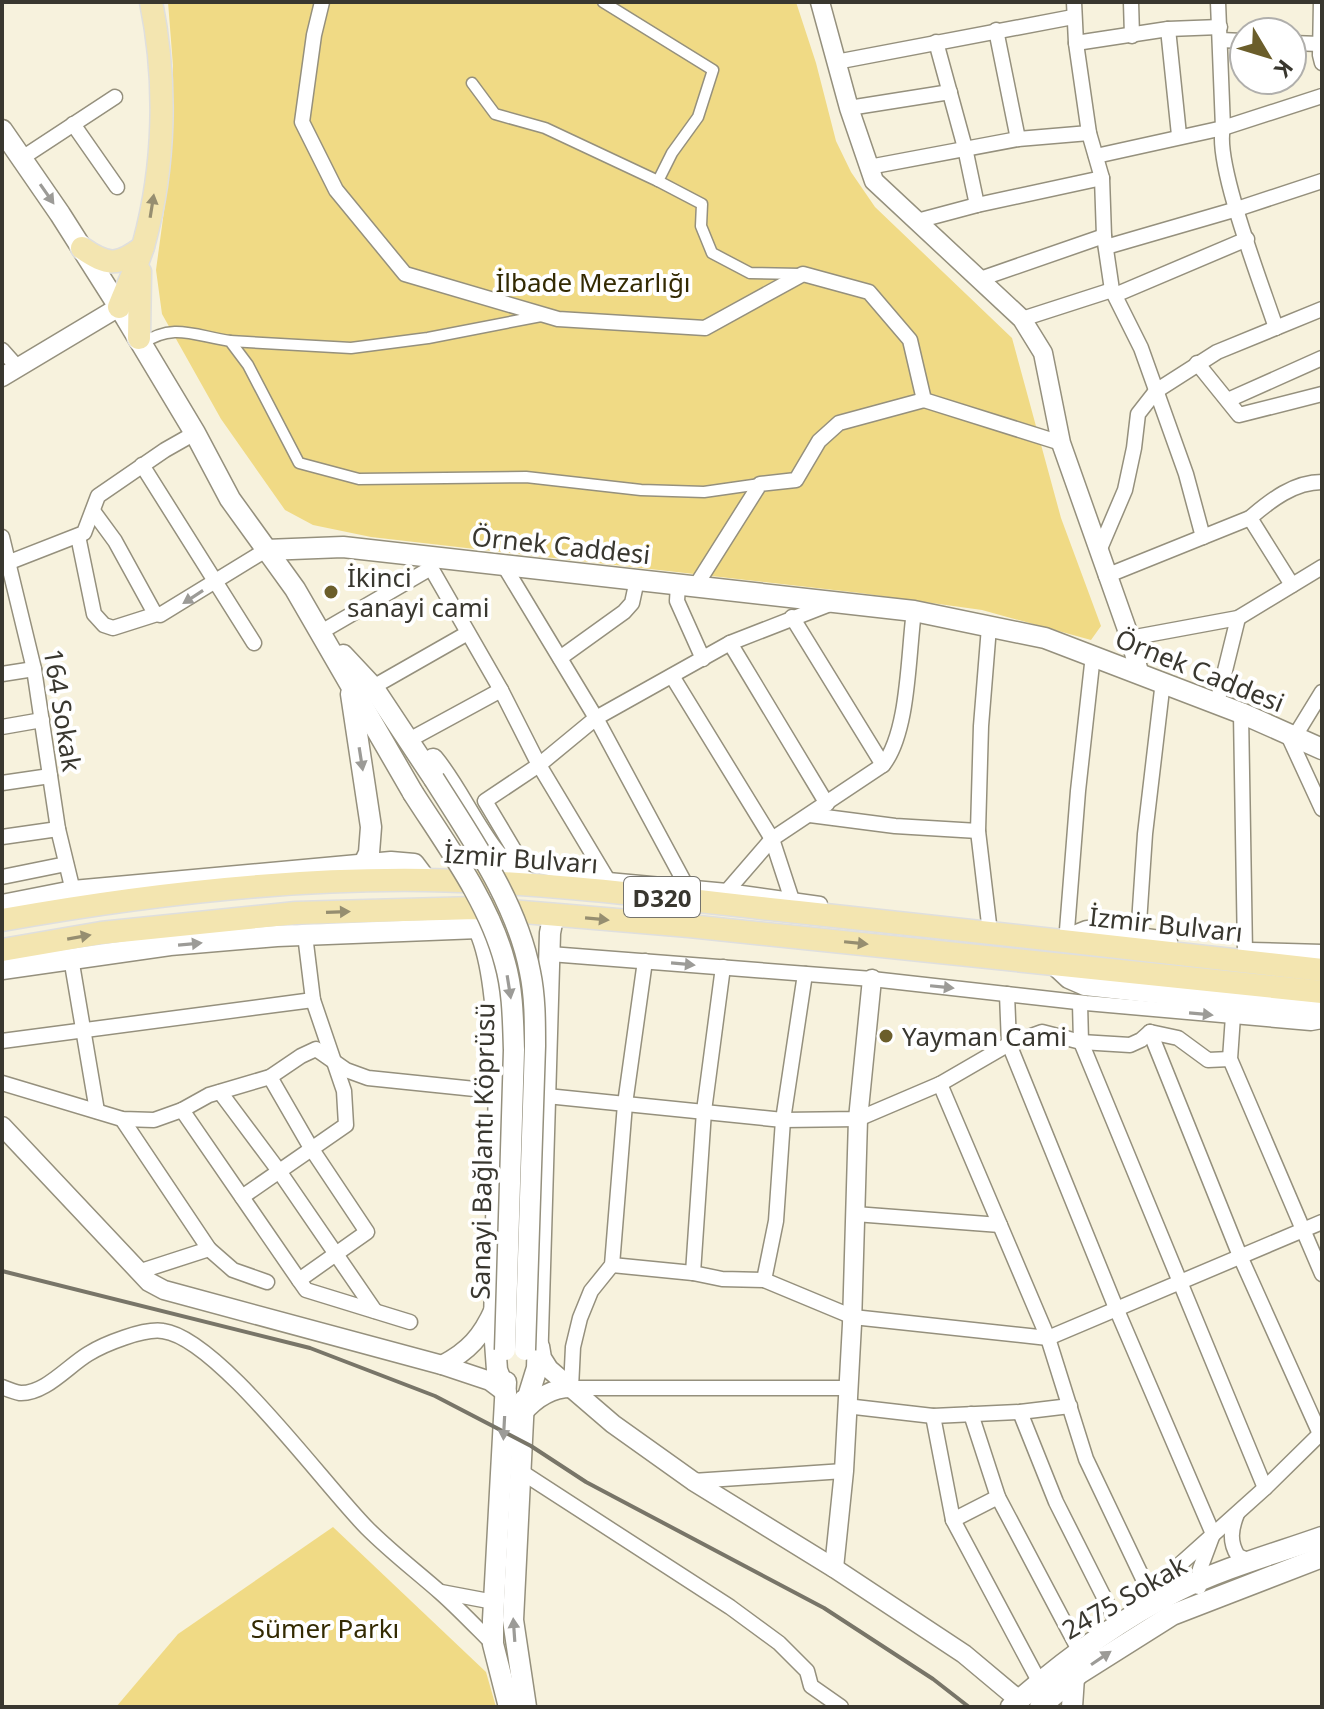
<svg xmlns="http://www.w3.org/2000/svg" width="1324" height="1709" viewBox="0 0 1324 1709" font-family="'Noto Sans',sans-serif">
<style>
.green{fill:#f0da85}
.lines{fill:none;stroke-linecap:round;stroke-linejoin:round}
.pedestrian-casing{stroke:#95907d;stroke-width:13}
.minor-casing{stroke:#95907d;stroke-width:17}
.tertiary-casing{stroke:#95907d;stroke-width:21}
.secondary-casing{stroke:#95907d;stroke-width:23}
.primary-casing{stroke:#dfdfde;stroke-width:25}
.pedestrian{stroke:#fff;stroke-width:10}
.minor{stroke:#fff;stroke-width:14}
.tertiary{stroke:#fff;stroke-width:18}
.secondary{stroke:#fff;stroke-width:20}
.primary{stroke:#f3e5b0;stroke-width:22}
.rail{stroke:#787568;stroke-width:4}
.secondary-bridge-casing{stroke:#95907d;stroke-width:23;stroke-linecap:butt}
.secondary-bridge{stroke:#fff;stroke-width:20}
.oneway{fill:#9c9b97}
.oneway2{fill:#968e70}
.poi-dot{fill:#6b5e2b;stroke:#fff;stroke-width:3}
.labels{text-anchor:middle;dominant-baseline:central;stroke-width:8;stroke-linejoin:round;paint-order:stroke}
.shield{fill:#fff;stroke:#74736d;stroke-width:2}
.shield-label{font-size:24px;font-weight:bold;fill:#39372f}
.park-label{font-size:26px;fill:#332a02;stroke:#fff}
.street-label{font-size:26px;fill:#39372f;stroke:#fff}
.poi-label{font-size:26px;fill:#39372f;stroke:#fff;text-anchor:start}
</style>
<rect width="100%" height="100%" fill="#f7f2dd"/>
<!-- green -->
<g class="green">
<path d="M168 2H796L816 63 836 141 851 172 875 207 1012 338 1061 518 1101 626 1091 640 982 610 860 593 371 537 313 525 285 510 221 419 162 314 156 270 167 189 173 66Z"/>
<path d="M333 1527 486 1672 496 1707H116L178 1634Z"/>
</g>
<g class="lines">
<!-- pedestrian casing -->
<g class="pedestrian-casing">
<g id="pedestrian">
<path d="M603 2 713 70 698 117 672 153 658 181 702 204 701 226 712 253 750 273 801 274"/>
<path d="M472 83 495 114 545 128 658 181"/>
<path d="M230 341 351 348 428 338 541 316"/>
<path d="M142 344C173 322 195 336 230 341L248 365 299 463 359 479 526 477 641 490 704 492 760 484"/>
</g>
</g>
<!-- minor casing -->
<g class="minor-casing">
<g id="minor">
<path d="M322 2 314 35 302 122 336 190 405 274 558 319 705 328 803 274 869 292 910 340 924 400 1061 443"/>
<path d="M1074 2 1076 43 1089 133 1102 178 1104 236 1112 290 1141 348 1186 474 1203 537"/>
<path d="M1131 2 1132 36"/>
<path d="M1218 2 1223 128C1214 163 1263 288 1276 328"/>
<path d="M1321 2 1320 55 1322 63"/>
<path d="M1168 29 1179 135"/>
<path d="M996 30 1018 139"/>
<path d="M1220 40 1244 41"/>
<path d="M936 42 965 148 977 205"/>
<path d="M1076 43 1168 29 1220 27"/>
<path d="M1292 43 1320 44"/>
<path d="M836 62 1073 17"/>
<path d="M849 108 950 92"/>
<path d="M73 124 117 187"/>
<path d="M1096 156 1223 128 1322 96"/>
<path d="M22 158 115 97"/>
<path d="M869 167 1018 139 1089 133"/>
<path d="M917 221 977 205 1102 178"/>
<path d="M1106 247 1237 209 1322 181"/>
<path d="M980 279 1104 236"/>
<path d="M1115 295 1247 239"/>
<path d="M1022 319 1112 290"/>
<path d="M2 350 18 368"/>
<path d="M1197 363 1239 415 1322 394"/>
<path d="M1228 400 1322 358"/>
<path d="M142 465 254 643"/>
<path d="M93 511 115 541 154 612 160 615 266 550"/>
<path d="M1250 518 1292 585"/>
<path d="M78 536 94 614 104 625 113 628 157 614"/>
<path d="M2 537 34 669 58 829 73 891"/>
<path d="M1099 551 1125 490 1134 448 1138 414 1156 391 1217 352 1322 309"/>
<path d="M432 558 431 568 501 690 539 765 608 880"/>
<path d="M503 564 596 718 687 887"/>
<path d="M2 565 84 533 98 496 165 450 195 433"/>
<path d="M1106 576 1250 518C1271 500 1294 482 1322 482"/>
<path d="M678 585 677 601 703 659"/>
<path d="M695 587 760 484 796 480 819 441 839 423 924 400"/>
<path d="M792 617 883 765"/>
<path d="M321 632 431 568"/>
<path d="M1130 638 1238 618 1322 567"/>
<path d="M730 643 827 804"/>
<path d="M560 658 624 612 632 603 637 580"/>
<path d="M2 674 34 669"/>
<path d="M672 676 772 839 792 900"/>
<path d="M373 687 466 634"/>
<path d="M1217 703 1238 618"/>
<path d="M1241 713 1245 953"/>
<path d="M2 727 42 720"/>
<path d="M1287 733 1322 809"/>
<path d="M1295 736 1322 692"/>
<path d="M409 740 501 690"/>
<path d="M2 783 50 776"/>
<path d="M810 815 895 826 978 831"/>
<path d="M2 837 58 829"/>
<path d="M2 877 66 864"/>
<path d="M727 891 772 839 883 765C909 732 908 655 914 611"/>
<path d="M820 904 727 891 608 880 534 865 516 853 485 801 539 765 596 718 730 643 830 604"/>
<path d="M989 924 978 831 981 726 989 627"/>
<path d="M1067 930 1078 791 1093 655"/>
<path d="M1138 938 1145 834 1163 681"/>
<path d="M550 954 872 979 1086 1003 1311 1023 1322 1021"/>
<path d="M71 958 97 1111"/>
<path d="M645 961 625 1104 612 1265 591 1291 580 1318 573 1347 571 1388H848"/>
<path d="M723 967 704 1111 693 1273 722 1279 764 1280 853 1317 1048 1338 1322 1222"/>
<path d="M1007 994 1009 1044 1116 1308 1213 1534 1200 1569 1199 1587"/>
<path d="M1080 1003 1081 1042 1265 1488"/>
<path d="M1233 1016 1230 1059 1322 1274"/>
<path d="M1150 1032 1240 1256 1320 1434"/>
<path d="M2 1041 313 1000"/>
<path d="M2 1083 122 1119 154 1120 182 1110 209 1095 270 1077 301 1056 316 1049 346 1070 368 1078 504 1092"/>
<path d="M940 1084 1048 1338 1086 1459 1155 1604"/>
<path d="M220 1092 279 1171 375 1311"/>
<path d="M537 1095 783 1120 858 1119 940 1084 1009 1044 1042 1032 1081 1042 1130 1045 1141 1040 1150 1032 1178 1038 1208 1060 1230 1059"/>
<path d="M182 1110 299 1280 367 1232 311 1148 270 1077"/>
<path d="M122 1119 209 1249 138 1272"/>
<path d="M242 1197 346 1125 344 1091 313 1000 305 935"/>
<path d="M855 1214 1000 1225"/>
<path d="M209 1249 233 1270 267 1282"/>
<path d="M612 1265 693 1273"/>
<path d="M299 1280 306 1290 410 1322"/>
<path d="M764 1280 776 1221 783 1120 805 974"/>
<path d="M2 1387C7 1389 14 1392 20 1393 45 1394 68 1366 88 1354 104 1344 144 1328 163 1331 218 1338 324 1485 367 1528 391 1552 416 1571 441 1593 459 1609 476 1627 493 1644"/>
<path d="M846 1406 933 1416 1020 1412 1070 1406"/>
<path d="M1020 1412 1056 1502 1119 1627"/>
<path d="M971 1414 998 1497 1080 1652"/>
<path d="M933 1416 953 1520 1040 1683"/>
<path d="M520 1471 730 1607 779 1643 807 1671 811 1686 841 1707"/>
<path d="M693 1481 844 1471"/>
<path d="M1237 1514C1231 1529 1229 1542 1238 1556L1252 1562"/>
<path d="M953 1520 998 1497"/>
<path d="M441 1592 494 1602"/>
<path d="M1166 1601 1167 1587 1177 1567 1265 1488 1322 1432"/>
</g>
</g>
<!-- tertiary casing -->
<g class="tertiary-casing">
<g id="tertiary">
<path d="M820 2 849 108 874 181 1022 319 1043 353 1061 443 1130 638 1139 672"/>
<path d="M2 377 119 307"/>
<path d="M2 1126 149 1282 164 1290 442 1365 490 1381 506 1393"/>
<path d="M540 1346 542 1358 549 1369 613 1424 693 1481 834 1568 964 1654 1019 1700"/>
<path d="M442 1365C469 1351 482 1336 494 1309"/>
<path d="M523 1413C536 1398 551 1388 571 1388"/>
<path d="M834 1568 844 1471 852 1324 858 1119 872 979"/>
</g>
</g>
<!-- secondary casing -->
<g class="secondary-casing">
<g id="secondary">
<path d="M2 130 60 214 126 318 195 433 230 499 295 589 413 793"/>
<path d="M266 550 343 547 914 611 1045 638 1241 713 1322 749"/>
<path d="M343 655 373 687 434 779"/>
<path d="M351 694 371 827 369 853 359 874"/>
<path d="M433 759C465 797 486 861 530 884"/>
<path d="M2 905 73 891 391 862 414 864 426 880"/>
<path d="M465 909C508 948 498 1118 497 1176 496 1227 495 1277 494 1328L497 1370 506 1393"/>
<path d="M1062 941 1087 931 1167 942"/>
<path d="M1250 953 1322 955"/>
<path d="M1054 964 1069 978 1085 985 1322 1011"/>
<path d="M2 969 170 945 277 936 479 928"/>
<path d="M506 1382 493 1620V1644L509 1707"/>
<path d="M524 1400 513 1620 526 1707"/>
<path d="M523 1413 537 1368 550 933 552 923 559 915"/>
<path d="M1011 1707C1061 1663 1117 1621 1177 1591 1223 1568 1274 1554 1322 1537"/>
<path d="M1040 1707 1080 1673 1172 1615 1322 1557"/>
<path d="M1072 1707 1074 1677"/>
</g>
</g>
<!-- primary casing -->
<g class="primary-casing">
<g id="primary">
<path d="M82 248C108 266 118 266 143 247"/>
<path d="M119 307C127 286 138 265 144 243 165 166 167 80 151 2"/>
<path d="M139 338 140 272"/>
<path d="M2 920C142 895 284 878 426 880 551 882 675 899 798 912 973 931 1147 950 1322 970"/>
<path d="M2 950 101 933 296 913 476 908 689 926 1322 992"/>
</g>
</g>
<!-- pedestrian -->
<use href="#pedestrian" class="pedestrian"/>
<!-- minor -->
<use href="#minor" class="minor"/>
<!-- tertiary -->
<use href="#tertiary" class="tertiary"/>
<!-- secondary -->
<use href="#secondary" class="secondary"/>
<!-- primary -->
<use href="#primary" class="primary"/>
<!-- rail -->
<path class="rail" d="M2 1271 310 1348 435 1396 531 1446 586 1482 824 1608 933 1679 969 1707"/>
<!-- secondary-bridge casing -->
<g class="secondary-bridge-casing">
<g id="secondary-bridge">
<path d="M434 779C471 838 517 902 530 972 535 996 535 1021 535 1046L525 1350"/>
<path d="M413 793C447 846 489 902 505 963 513 991 513 1021 514 1050L505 1350"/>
</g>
</g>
<!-- secondary-bridge -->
<use href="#secondary-bridge" class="secondary-bridge"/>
</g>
<!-- one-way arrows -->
<defs><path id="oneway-solid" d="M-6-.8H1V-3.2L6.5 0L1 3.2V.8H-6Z" transform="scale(2)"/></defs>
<g class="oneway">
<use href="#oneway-solid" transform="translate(47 194) rotate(55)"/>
<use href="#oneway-solid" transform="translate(193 597) rotate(147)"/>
<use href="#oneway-solid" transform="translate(361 759) rotate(81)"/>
<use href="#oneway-solid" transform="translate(190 944) rotate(-5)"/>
<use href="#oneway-solid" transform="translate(683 964) rotate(5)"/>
<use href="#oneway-solid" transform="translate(509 987) rotate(81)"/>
<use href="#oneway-solid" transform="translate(942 987) rotate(6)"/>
<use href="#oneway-solid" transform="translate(1201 1014) rotate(5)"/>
<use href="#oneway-solid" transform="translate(504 1428) rotate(93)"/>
<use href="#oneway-solid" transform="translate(514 1630) rotate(-94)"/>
<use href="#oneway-solid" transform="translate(1101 1658) rotate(-34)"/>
</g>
<g class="oneway2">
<use href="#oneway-solid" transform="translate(152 206) rotate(-81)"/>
<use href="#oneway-solid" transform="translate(338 912) rotate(-2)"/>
<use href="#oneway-solid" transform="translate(597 919) rotate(5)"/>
<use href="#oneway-solid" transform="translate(79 937) rotate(-10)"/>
<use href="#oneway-solid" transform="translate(856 943) rotate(6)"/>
</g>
<!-- markers -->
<g class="poi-dot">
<circle cx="331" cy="592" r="8"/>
<circle cx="886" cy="1036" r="8"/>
</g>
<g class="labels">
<!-- shield labels -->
<rect class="shield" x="624" y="877" width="76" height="40" rx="6"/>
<g class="shield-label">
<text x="662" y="897">D320</text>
</g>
<!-- park labels -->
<g class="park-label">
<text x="593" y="282">İlbade Mezarlığı</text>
<text x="325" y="1628">Sümer Parkı</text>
</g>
<!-- street labels -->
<g class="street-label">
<text transform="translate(561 545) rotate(6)">Örnek Caddesi</text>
<text transform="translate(1200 670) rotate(22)">Örnek Caddesi</text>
<text transform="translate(63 710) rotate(81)">164 Sokak</text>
<text transform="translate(521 858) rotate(4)">İzmir Bulvarı</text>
<text transform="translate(1166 924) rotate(6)">İzmir Bulvarı</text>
<text transform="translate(482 1151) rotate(-89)">Sanayi Bağlantı Köprüsü</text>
<text transform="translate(1124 1597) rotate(-30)">2475 Sokak</text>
</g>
<!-- poi labels -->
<g class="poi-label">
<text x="347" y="577">İkinci<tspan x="347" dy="30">sanayi cami</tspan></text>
<text x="902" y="1036">Yayman Cami</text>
</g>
</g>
<!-- border -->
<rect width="1324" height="1709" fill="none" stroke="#39372f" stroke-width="8"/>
<!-- north arrow -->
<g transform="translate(1268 56) rotate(128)"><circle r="38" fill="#ffffff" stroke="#b0afac" stroke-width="2"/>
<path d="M0-6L14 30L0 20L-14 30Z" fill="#6b5e2b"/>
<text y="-12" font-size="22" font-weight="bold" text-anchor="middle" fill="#39372f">K</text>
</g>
</svg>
